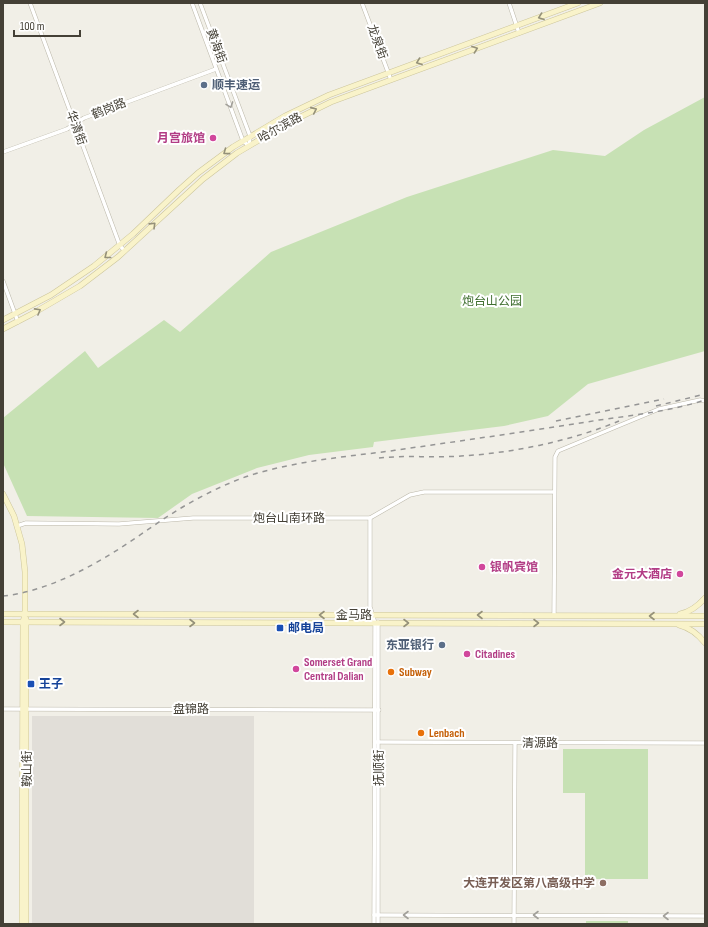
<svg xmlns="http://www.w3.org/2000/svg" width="708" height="927" viewBox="0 0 708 927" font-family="'Sofia Sans Condensed','Noto Sans SC',sans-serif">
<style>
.industrial{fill:#e1ded8}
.green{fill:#c7e1b4}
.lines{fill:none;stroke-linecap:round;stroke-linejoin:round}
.street-casing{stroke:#bcb8aa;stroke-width:4.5}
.secondary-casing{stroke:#ccc59b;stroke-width:6}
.street{stroke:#fff;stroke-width:3.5}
.secondary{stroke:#f9f3ca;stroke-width:5}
.rail{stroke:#959595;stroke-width:1.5;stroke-dasharray:5 5;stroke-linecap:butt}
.oneway{stroke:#959179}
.oneway2{stroke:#a2a09a}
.service-dot{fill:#5c6f8a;stroke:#fff;stroke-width:1.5}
.hotel-dot{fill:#d1479c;stroke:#fff;stroke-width:1.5}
.transit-dot{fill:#1a4fb4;stroke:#fff;stroke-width:1.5}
.food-dot{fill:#e8710a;stroke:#fff;stroke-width:1.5}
.education-dot{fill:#8d6e63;stroke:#fff;stroke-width:1.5}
.labels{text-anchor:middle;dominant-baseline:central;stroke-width:4;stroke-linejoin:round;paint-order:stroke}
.street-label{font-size:12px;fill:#444036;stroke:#fff}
.service-label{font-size:12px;font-weight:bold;fill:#4e5e75;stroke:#fff;text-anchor:start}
.hotel-label{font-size:12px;font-weight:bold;fill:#b23c85;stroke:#fff;text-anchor:start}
.park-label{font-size:12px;fill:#406f30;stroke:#fff}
.transit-label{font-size:12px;font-weight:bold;fill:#164399;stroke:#fff;text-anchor:start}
.food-label{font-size:12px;font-weight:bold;fill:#c56008;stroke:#fff;text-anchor:start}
.education-label{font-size:12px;font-weight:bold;fill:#785e54;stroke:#fff;text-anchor:end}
</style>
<rect width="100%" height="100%" fill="#f1efe7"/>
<!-- industrial -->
<rect class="industrial" x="32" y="716" width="222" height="208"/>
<!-- green -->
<g class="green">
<path d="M705 97V351L588 384 548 416 504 426 374 442 373 447 309 455 257 468 192 494 158 518 27 516 3 463V418L85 351 98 368 164 320 180 332 271 252 407 197 553 150 605 156 644 130Z"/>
<path d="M563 749H648V879H585V793H563Z"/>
<rect x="586" y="921" width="42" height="3"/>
</g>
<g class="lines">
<!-- street casing -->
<g class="street-casing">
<g id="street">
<path d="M30 3 120 246 125 251"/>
<path d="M192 3 243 141 249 146"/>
<path d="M200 3 250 136 249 146"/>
<path d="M362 3 391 80"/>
<path d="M509 3 519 33"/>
<path d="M3 152 67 129 84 118 216 69"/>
<path d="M3 281 18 322"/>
<path d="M370 518V607L375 623 374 924"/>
<path d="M17 526 26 523 119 524 193 518H370L410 495 424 492H554"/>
<path d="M554 616 555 457 558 451 659 409 700 400 705 401"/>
<path d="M3 709 379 710"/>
<path d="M375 742 705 743"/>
<path d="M374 915 705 916"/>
<path d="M378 924V622"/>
<path d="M514 924 515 743"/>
</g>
</g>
<!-- secondary casing -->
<g class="secondary-casing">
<g id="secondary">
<path d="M3 320 51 295 94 266 133 234 179 190 198 173 233 147 285 116 329 95 578 3"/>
<path d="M3 329 32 314 80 286 118 257 203 179 237 153 288 123 331 102 600 3"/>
<path d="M3 494 14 516 22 544 25 572V614L23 622 22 924"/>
<path d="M3 614 705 616"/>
<path d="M680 614C690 612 698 606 705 598"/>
<path d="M26 619V924"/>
<path d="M3 622 705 624"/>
<path d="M679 625C691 628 698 634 705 643"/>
</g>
</g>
<!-- street -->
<use href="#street" class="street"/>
<!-- secondary -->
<use href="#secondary" class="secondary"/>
<!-- rail -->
<g class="rail">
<path d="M656 406 705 394"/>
<path d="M556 421 664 399"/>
<path d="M379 458C406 455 434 458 461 456 513 453 571 441 619 421"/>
<path d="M3 596C44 592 88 569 122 547 142 534 161 520 181 508 203 495 227 483 251 475 297 461 343 457 390 451 460 441 530 431 599 420 635 415 671 411 705 400"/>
</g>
</g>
<!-- one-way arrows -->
<defs><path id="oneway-chevron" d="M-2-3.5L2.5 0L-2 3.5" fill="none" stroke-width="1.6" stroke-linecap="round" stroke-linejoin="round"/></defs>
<g class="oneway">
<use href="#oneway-chevron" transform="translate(541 17) rotate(160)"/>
<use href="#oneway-chevron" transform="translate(475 49) rotate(-20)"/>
<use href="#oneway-chevron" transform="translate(419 62) rotate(160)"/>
<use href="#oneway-chevron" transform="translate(314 110) rotate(-24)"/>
<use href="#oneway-chevron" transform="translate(226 152) rotate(144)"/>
<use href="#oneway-chevron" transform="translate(153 225) rotate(-44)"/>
<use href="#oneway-chevron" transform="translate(107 256) rotate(142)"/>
<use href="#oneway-chevron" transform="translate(38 311) rotate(-29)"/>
<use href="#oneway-chevron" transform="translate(136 614) rotate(-180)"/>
<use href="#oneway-chevron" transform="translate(322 615) rotate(-180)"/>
<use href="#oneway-chevron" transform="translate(480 615) rotate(-180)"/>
<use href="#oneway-chevron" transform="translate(652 616) rotate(-180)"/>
<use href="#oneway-chevron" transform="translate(62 622)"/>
<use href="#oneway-chevron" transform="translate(192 623)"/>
<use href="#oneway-chevron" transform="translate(406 623)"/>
<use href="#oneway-chevron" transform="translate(536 623)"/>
</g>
<g class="oneway2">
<use href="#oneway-chevron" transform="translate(230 105) rotate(70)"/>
<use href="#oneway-chevron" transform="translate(406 915) rotate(-180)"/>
<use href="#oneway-chevron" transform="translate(536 915) rotate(-180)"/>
<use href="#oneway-chevron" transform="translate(666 916) rotate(-180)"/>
</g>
<!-- markers -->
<g class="service-dot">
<circle cx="204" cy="85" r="4"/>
<circle cx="442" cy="645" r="4"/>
</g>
<g class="hotel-dot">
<circle cx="213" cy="138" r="4"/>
<circle cx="482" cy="567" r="4"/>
<circle cx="680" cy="574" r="4"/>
<circle cx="467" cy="654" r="4"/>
<circle cx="296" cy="669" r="4"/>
</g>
<g class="transit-dot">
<rect x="276" y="624" width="8" height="8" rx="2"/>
<rect x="27" y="680" width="8" height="8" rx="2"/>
</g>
<g class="food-dot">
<circle cx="391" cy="672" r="4"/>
<circle cx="421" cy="733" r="4"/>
</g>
<circle class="education-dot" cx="603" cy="883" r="4"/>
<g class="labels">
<!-- street labels -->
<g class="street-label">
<text transform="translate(377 42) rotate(70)">龙泉街</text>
<text transform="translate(216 46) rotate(70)">黄海街</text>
<text transform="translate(109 109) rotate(-21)">鹤岗路</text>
<text transform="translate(76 128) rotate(70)">华清街</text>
<text transform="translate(280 128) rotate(-29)">哈尔滨路</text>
<text x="289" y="518">炮台山南环路</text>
<text x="354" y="615">金马路</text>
<text x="191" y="709">盘锦路</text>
<text x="540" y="743">清源路</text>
<text transform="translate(379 768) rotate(-90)">抚顺街</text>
<text transform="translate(27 769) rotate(-90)">鞍山街</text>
</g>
<!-- service labels -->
<g class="service-label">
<text x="212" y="85">顺丰速运</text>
<text x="434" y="645" text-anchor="end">东亚银行</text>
</g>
<!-- hotel labels -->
<g class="hotel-label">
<text x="205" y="138" text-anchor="end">月宫旅馆</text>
<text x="490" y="567">银帆宾馆</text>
<text x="672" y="574" text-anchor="end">金元大酒店</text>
<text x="475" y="654">Citadines</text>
<text x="304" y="662">Somerset Grand<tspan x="304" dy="14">Central Dalian</tspan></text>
</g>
<!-- park labels -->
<g class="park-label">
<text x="492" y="301">炮台山公园</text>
</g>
<!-- transit labels -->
<g class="transit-label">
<text x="288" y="628">邮电局</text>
<text x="39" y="684">王子</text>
</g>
<!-- food labels -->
<g class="food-label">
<text x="399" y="672">Subway</text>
<text x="429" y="733">Lenbach</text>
</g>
<!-- education labels -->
<g class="education-label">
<text x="595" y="883">大连开发区第八高级中学</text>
</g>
</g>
<!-- border -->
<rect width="708" height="927" fill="none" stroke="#444036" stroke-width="8"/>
<!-- scale -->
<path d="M14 30v6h66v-6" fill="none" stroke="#444036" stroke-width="2"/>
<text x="20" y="30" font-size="12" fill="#444036" stroke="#ffffff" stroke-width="3" paint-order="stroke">100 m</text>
</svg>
